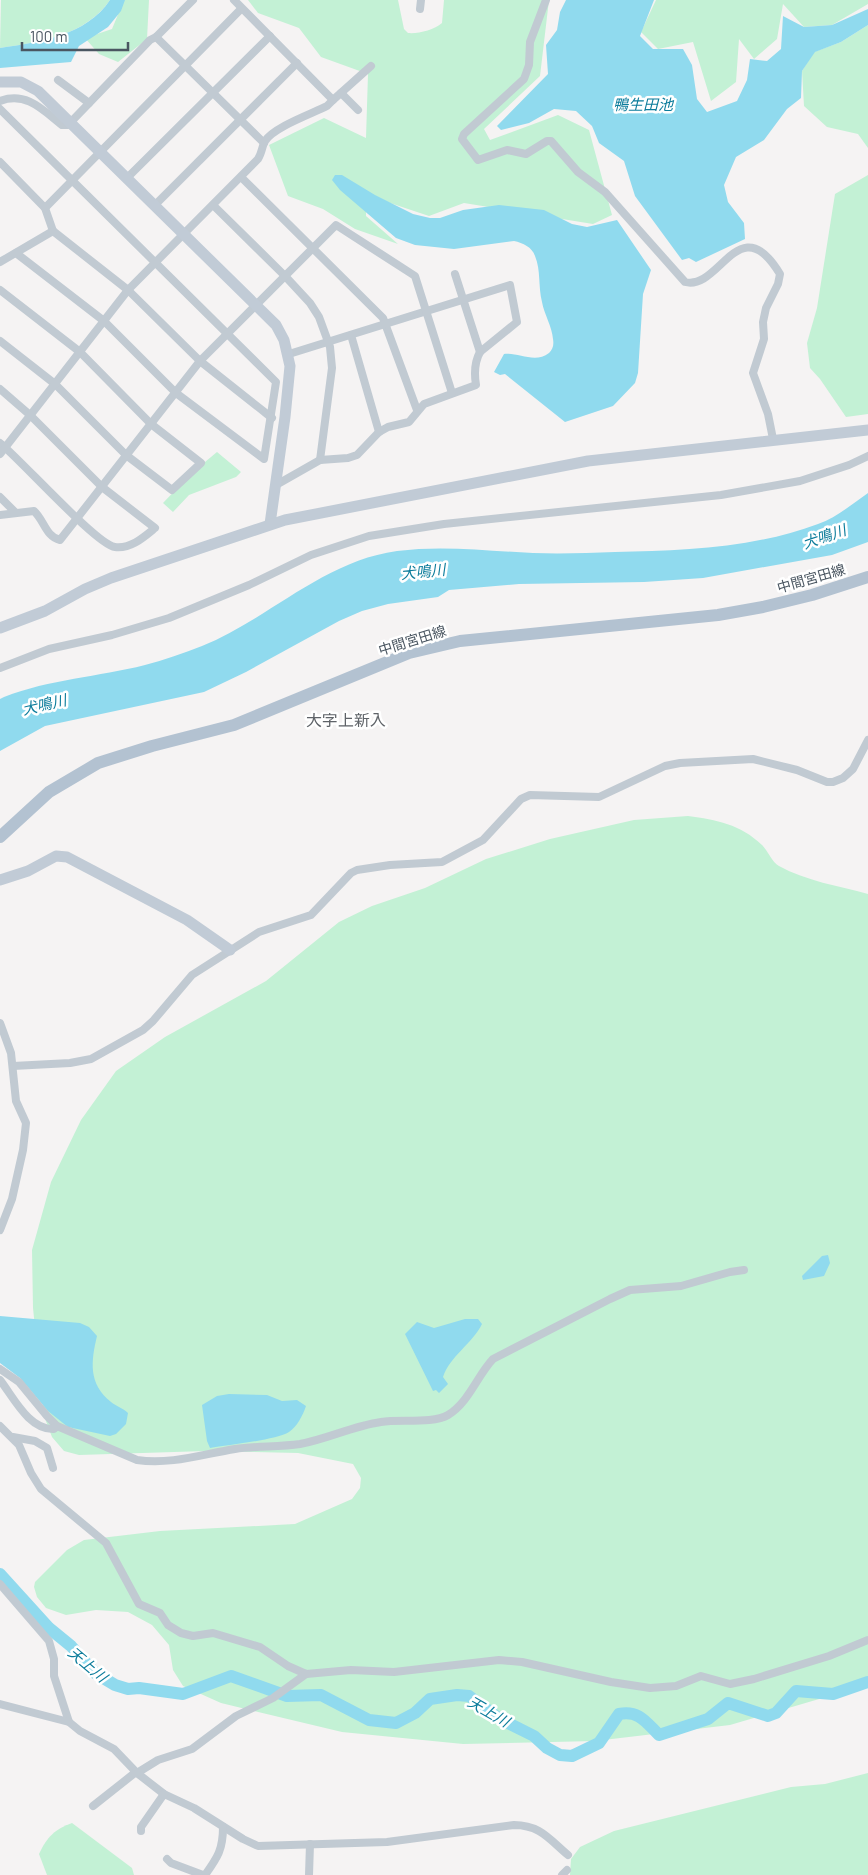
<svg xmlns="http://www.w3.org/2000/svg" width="868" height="1875" font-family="Barlow,'Noto Sans JP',sans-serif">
  <rect width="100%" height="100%" fill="#f5f3f3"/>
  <g fill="#c3f1d5">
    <path d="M1,0H110C85,36 40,42 0,48Z"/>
    <path d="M124,0H149L147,39L118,62L99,54L85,38L112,29Z"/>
    <path d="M248,0H398L404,29L408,33C418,34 434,30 442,23L444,0H549L540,76L484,129L490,140L558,115L589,130L612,215L593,224L464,203L429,216L366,195V216L398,244L355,229L323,209L288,196L269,145L324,118L366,138L368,74L321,57L299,28L258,13Z"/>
    <path d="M656,0H868V4L832,25L804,27L783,4L777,39L754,59L739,39L736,82L711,101L693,42L658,49L641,32Z"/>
    <path d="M868,25V148L858,134L827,127L804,106L802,71L814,52L841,42Z"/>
    <path d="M868,175V414L846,417L820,379L810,368L807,343L817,308L835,194Z"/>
    <path d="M217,452L241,472L236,477L189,495L173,512L163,503L193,472Z"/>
    <path d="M688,816C717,820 740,824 762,845C768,851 772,862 779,866C806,881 839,886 868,894V1687L843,1692L730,1725L595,1741L463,1744L342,1732L221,1703L183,1686L173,1670L169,1645L152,1625L128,1612L96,1610L66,1615L46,1608L37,1597L34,1587L35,1582L67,1550L84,1540L160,1531L295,1524L352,1499L360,1488L361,1478L353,1464L298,1453L206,1451L79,1455L64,1451L52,1437L44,1416L33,1308L32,1250L51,1182L81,1120L116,1071L165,1037L266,981L339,922L372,906L425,888L486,859L550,839L634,820Z"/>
    <path d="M868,1773V1875H570L571,1859L580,1847L614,1831L791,1787L825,1784Z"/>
    <path d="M72,1823L132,1868L134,1875H47L39,1854C47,1837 55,1829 72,1823Z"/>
  </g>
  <g fill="#90daee">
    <path d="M110,0H125L121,11L108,27L79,46L71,62L0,68V48C39,42 86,36 110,0Z"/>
    <path d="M566,0H654L640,36L653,49H683L692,65L697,99L707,112L737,101L747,80L750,59L767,61L781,49L783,16L804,27L832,25L868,9V25L841,42L815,52L802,71L801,98L787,109L764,140L736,157L724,185L728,202L744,223L745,239L696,262L689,258L682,260L635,196L624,161L599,143L592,126L576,111L554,109L529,123L501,130L497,126L548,74L546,45L557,30L560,12Z"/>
    <path d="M335,175H342L375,195L413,214L430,218H440L463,210L499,205L544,210L572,224L587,227L617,220L651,270L643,294L638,373L635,383L613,406L565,422L505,374L500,375L494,372L504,354C518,352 535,364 549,353C553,349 554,345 553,339C552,326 544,314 542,302C538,287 541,270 535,256C532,247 523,243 514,241L454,249L415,245L396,238L340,190L332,180Z"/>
    <path d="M868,493V542L832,555L703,578L644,582L519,584L449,590L438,597L388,604L362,611L339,621L246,672L204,692L45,726L0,751V699L4,697C50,679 98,677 145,665C164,660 184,653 202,646C269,619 323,561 397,551C443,545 487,551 533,553C561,554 588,553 615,552C682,551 754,548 818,524C836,518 852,504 868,493Z"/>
    <path d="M828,1255L830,1263L824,1276L803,1280L802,1276L822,1256Z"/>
    <path d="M0,1316L80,1323L89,1327L97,1336C91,1361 88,1384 111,1402C116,1406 123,1408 128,1413L126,1424L116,1434L110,1436L68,1427L48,1411L20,1378L0,1363Z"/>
    <path d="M465,1319H478L482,1324C472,1344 450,1356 443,1377L448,1384L439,1393L436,1390L433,1391L405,1334L417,1322L434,1328Z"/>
    <path d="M229,1394L267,1395L282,1401L297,1400L306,1406C303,1415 297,1427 289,1432C276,1440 228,1445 210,1448L207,1441L202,1405L217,1396Z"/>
  </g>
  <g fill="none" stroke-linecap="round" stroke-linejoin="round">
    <path stroke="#90daee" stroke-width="12" d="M0,1574L49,1628L71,1646L95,1673L115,1685L128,1689L139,1688L183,1694L231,1676L287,1696L321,1695L369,1720L396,1723L415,1713L430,1699L457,1695L469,1696L500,1719L534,1736L547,1748L560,1755L572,1756L599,1743L619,1714C639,1710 646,1722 659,1735L708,1719L728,1703L768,1716L776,1713L796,1691L833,1694L868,1682"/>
    <g stroke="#c1cad2" stroke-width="8">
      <path d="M546,0L530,42L529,65L524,79L464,134L462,139L478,160L507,150L526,154L547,141H551L578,172L605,192L685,282C720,291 739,206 780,274L778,284L766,308L763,322L764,339L753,373L768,414L773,439"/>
      <path d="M420,9L421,0"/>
      <path d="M156,37L264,143"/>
      <path d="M58,80L89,103"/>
      <path d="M341,93L358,110"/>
      <path d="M333,100L371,66"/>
      <path d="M0,101C26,91 43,110 62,125H68L150,40L156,37L193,0"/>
      <path d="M0,109L276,382L264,459L176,393L104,321L16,253"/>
      <path d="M0,162L45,208L53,231L0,262"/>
      <path d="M241,177L383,318L417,410"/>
      <path d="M127,178L270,36"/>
      <path d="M155,205L297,63"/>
      <path d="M213,205L285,276L310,303L319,317L330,347L332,368L320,460"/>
      <path d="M45,208L241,9"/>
      <path d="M53,231L128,290L200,361L272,418"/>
      <path d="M455,274L480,352"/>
      <path d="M0,290L80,352L151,424L201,463L172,490L126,455L55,384L0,341"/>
      <path d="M351,335L379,432"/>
      <path d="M0,389L30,415L102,487L155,528C144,537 131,549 115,547C97,545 21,460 0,443"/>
      <path d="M0,454L128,290L258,159C262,153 262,146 265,141C274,127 311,114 327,106L333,100L234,0"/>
      <path d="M276,485L320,460L348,458L357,455L379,432L388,427L409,422L424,404L476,385C474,373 474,363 480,352L517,322L510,285L289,354"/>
      <path d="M0,497L15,512"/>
      <path d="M0,515L34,511C44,520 46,537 60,540L200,361L336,225L415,276L452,393"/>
      <path d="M0,668L49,649L112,635L169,618L249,585L311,555L369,536L444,524L721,495L800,481L849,465L868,456"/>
      <path d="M0,1023L11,1053L16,1101L26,1123L23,1150L12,1199L0,1230"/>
      <path d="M13,1066L70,1063L91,1059L143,1030L153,1021L192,975L259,932L311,915L351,873L357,870L390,865L442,862L483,840L521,799L530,795L599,797L665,766L680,763L753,759L797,770L827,782H833L843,778L853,769L868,740"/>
      <path d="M0,1369L19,1382L47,1416L57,1426L137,1460C171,1465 203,1454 235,1449C256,1446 279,1447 300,1444C327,1439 353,1426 381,1422C400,1419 433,1424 448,1415C469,1402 477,1376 493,1359L610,1299L630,1290L681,1286L730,1272L744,1270"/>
      <path d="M0,1380C14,1398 29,1430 54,1429L57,1426"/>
      <path d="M0,1426L19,1445L31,1473L41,1489L106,1543L139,1604L160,1613L168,1625L181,1633L193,1636L213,1633L260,1647L288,1666L306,1674L351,1670L394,1672L499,1660L522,1662L611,1682L650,1688L676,1686L701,1676L730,1684L754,1679L829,1656L868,1640"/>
      <path d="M13,1437L35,1441L47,1448L53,1468"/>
      <path d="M0,1584L49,1641L54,1659V1676L69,1722"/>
      <path d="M0,1704L69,1722L80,1731L114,1749L137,1773L164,1794L194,1808L243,1839L258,1846L387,1842L514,1825C540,1825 549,1839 568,1855"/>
      <path d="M137,1773L158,1760L192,1749L236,1716L273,1698L306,1674"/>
      <path d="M93,1806L136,1772"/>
      <path d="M141,1831V1827L164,1794"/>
      <path d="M167,1859L171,1863L203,1875"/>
      <path d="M205,1875C218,1857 223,1849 223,1827"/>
      <path d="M309,1875L310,1844"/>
      <path d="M562,1875L567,1870"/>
    </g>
    <g stroke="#c1cbd6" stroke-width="11">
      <path d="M0,82H21L38,91L276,325L284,340L290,366L285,417L270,524"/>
      <path d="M0,628L45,611L85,589L111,578L285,520L588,461L868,430"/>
      <path d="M0,880L28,871L56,856L67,857L187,920L230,950"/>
    </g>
    <path stroke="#b3c2d1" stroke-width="12" d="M0,837L49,792L98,763L152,746L234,725L409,653L460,641L718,615L763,607L812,595L868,577"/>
  </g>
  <g text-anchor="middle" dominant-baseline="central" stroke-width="5" stroke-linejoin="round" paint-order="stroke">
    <g font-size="14" fill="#4a5661" stroke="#fff">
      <text transform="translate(811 578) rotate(-16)">中間宮田線</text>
      <text transform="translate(412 640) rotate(-17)">中間宮田線</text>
    </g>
    <g font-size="15" font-style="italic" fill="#0c7c9b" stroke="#fff">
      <text x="643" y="104">鴨生田池</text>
      <text transform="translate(824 536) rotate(-19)">犬鳴川</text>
      <text transform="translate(423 571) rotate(-6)">犬鳴川</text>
      <text transform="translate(44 704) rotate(-13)">犬鳴川</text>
      <text transform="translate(88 1664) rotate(40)">天上川</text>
      <text transform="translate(489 1711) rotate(30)">天上川</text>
    </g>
    <g font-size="16" fill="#5f6368" stroke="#fff">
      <text x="346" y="719">大字上新入</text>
    </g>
  </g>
  <path d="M22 42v8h106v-8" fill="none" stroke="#4a5661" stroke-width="2.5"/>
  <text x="30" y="42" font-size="15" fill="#4a5661" stroke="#ffffff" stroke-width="4" paint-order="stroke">100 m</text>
</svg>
